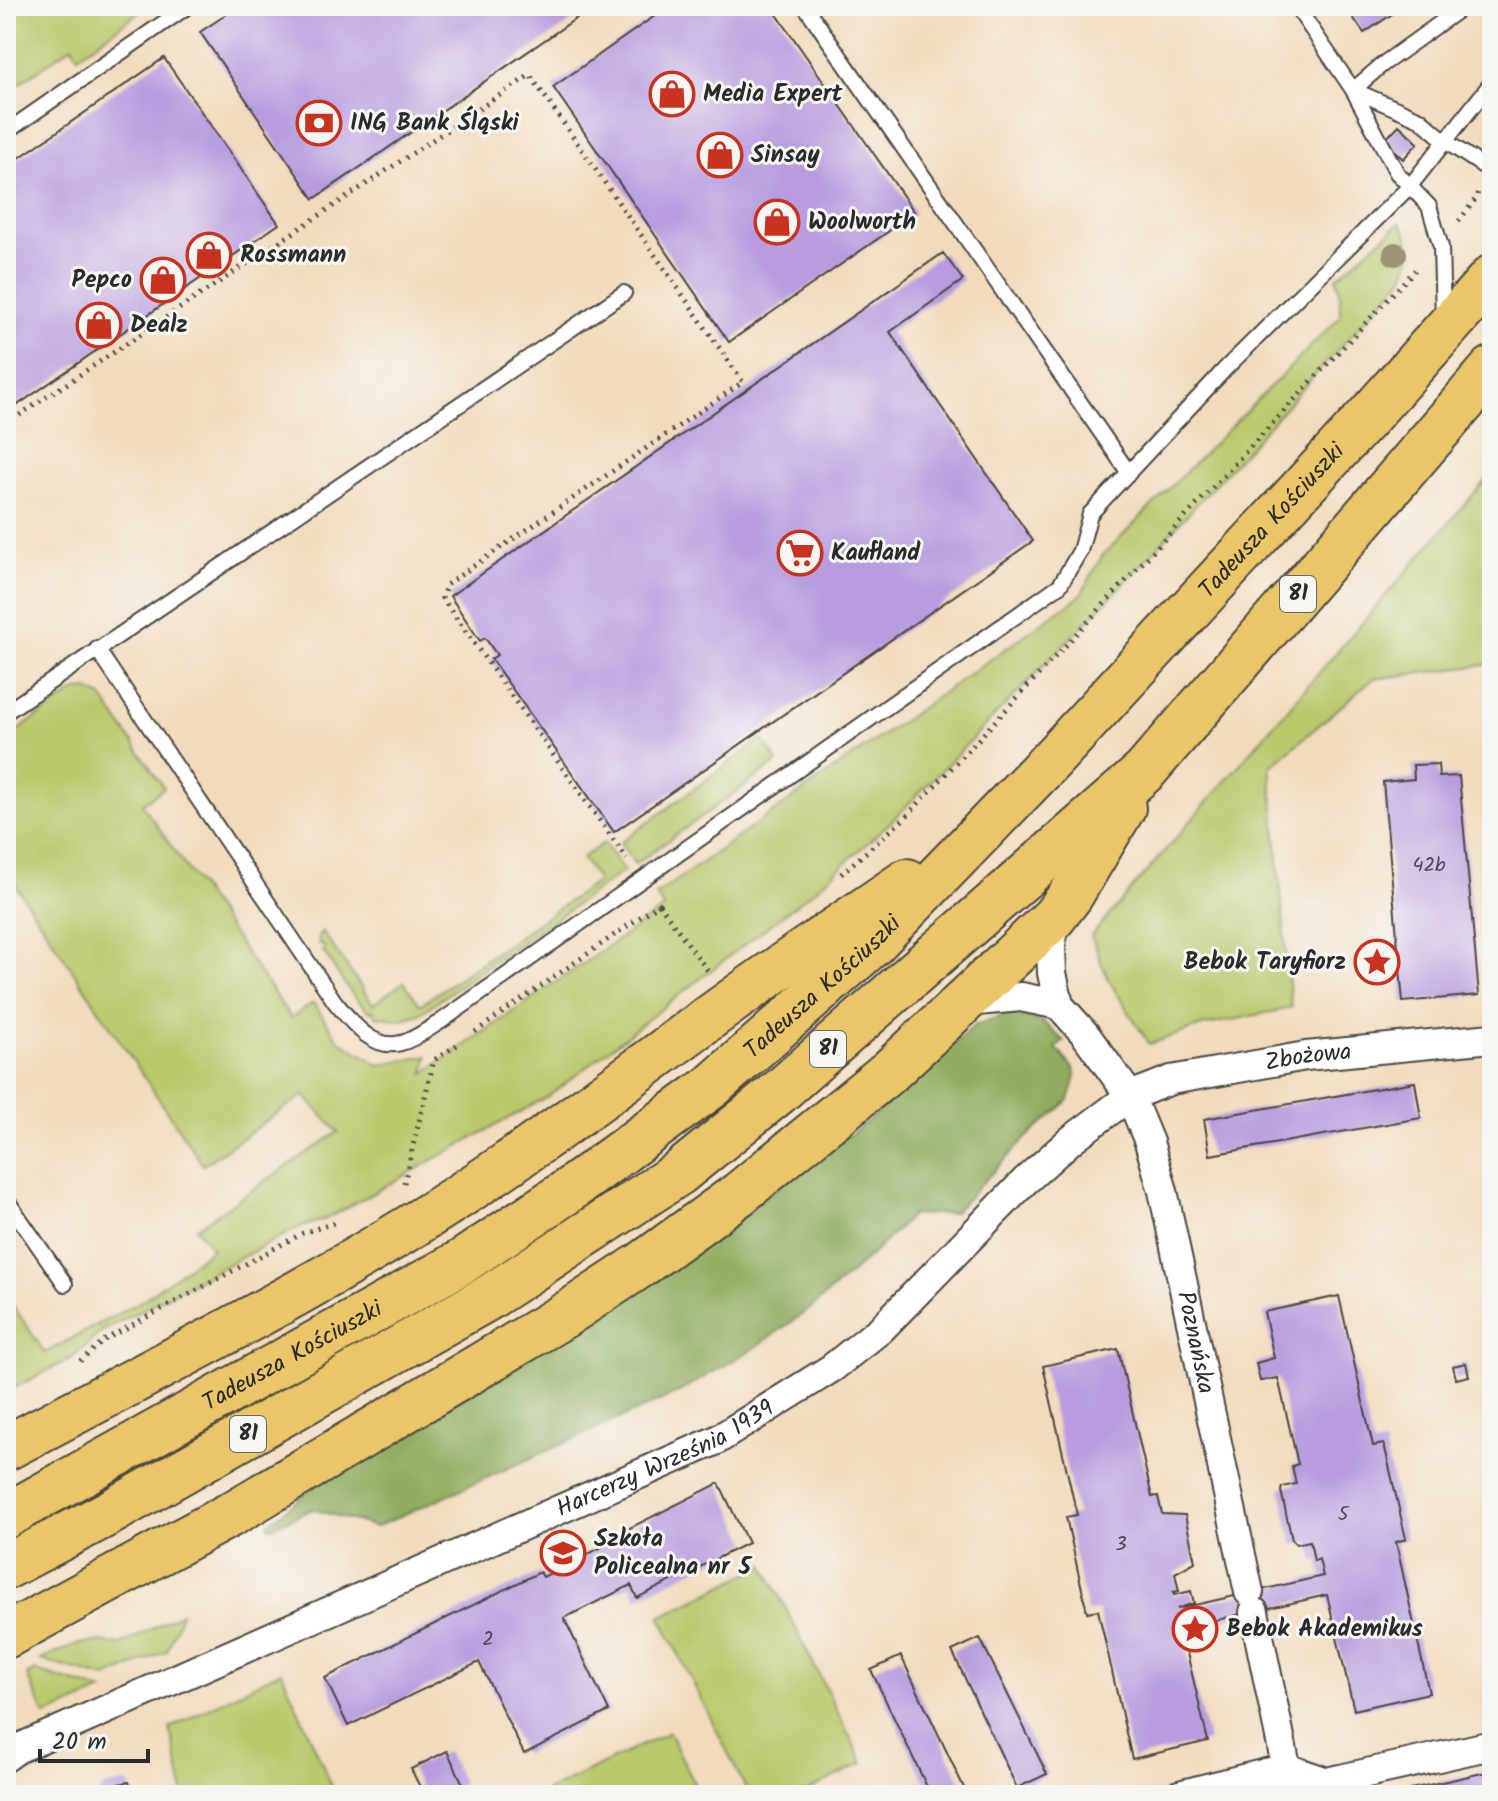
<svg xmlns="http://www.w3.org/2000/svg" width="1498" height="1801" font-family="Kalam,sans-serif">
  <rect width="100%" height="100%" fill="#f6f6f2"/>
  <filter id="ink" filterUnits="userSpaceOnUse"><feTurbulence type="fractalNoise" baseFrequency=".0125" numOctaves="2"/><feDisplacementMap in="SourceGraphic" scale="16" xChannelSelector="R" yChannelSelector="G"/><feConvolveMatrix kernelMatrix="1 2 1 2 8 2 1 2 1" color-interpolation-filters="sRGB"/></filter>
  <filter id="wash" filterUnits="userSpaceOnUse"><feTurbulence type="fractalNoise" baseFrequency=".006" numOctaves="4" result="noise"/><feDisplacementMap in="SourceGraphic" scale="32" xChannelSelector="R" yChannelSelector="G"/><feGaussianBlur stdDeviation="1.8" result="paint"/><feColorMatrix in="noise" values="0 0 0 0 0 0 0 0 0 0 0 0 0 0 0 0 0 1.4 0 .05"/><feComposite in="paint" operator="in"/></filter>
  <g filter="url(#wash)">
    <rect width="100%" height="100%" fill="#f2dbbd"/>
    <g fill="#b8c96c" stroke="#727a4c" stroke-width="2">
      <path d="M19,6H148L78,56L72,46L6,93V15Z"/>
      <path d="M1400,223C1414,243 1413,261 1401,281L1128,579L895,818L816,889L549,1096L326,1219L298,1228L156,1302L101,1332L74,1357L6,1392V1295L45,1353L140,1302L212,1249L196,1228L338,1132L304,1095L203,1165L6,871V738L76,691L88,690L102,697L164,788L142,804L291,1018L313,1003L339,1040L379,1065L428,1056L424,1073L664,908L656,895L1080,596L1102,556L1340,317V291L1336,278Z"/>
      <path d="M1492,473V664L1373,679L1270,767L1291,1008L1202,1026L1149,1044L1108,979L1091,936Z"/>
      <path d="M762,739L778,762L635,864L620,843Z"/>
      <path d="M604,843L624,871L419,1014L400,1020L376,1016L373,1010L370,1012C350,996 337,972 323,951L325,948L322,945H319L318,936L322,931L373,1004L404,982L420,1005L598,881L582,858Z"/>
      <path d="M764,1565L863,1763L799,1795H749L660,1617Z"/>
      <path d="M181,1613L167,1651L106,1678L40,1660L77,1644L99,1642L121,1645Z"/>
      <path d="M36,1671L103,1691L45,1716L27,1675Z"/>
      <path d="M281,1671L336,1795H184L170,1728Z"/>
      <path d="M669,1732L700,1795H544L543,1793Z"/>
    </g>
    <path fill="#92ad60" stroke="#5e6c46" stroke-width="2" d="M1011,1013L1043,1022L1064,1041L1056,1048L1073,1068L1076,1077L1069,1100L1024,1140L953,1213L912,1215L868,1258L811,1308L753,1349L677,1393L376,1527L312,1509L270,1528L268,1524L316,1485L652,1281L868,1121L975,1025Z"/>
    <g id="blocks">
      <g fill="#b89cdf">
        <path d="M239,6H594L314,199L200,32Z"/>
        <path d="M669,6H771L915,213L729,342L553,87Z"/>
        <path d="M1345,6H1404L1364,33Z"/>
        <path d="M164,58L279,224L6,413V167Z"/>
        <path d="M1399,125L1418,143L1403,159L1384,141Z"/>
        <path d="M943,253L963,280L890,332L1033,541L614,832L491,659L497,655L485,638L480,641L450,596Z"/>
        <path d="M1438,764L1439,777L1459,776L1479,995L1403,1002L1383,782L1414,779L1413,765Z"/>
        <path d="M1415,1082L1421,1118L1210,1155L1204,1119Z"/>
        <path d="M1339,1296L1373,1446L1384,1444L1406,1539L1396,1542L1429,1693L1354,1710L1327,1595L1181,1628L1208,1741L1132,1759L1098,1610L1087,1612L1066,1517L1077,1515L1043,1366L1118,1349L1152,1497L1158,1496L1162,1514L1185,1515L1195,1562L1175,1573L1179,1591L1173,1592L1174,1595L1191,1591L1194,1603L1177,1609L1323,1576L1319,1559L1314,1561L1310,1541L1296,1544L1292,1540L1281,1491L1282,1487L1296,1484L1292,1466L1298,1464L1278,1378L1260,1381L1256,1363L1274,1358L1264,1312Z"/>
        <path d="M1466,1363L1469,1376L1456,1379L1453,1366Z"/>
        <path d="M719,1483L748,1543L637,1598L631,1585L564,1618L609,1711L524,1754L479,1662L348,1726L325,1678L540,1572L543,1577L610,1543L608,1539Z"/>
        <path d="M980,1638L1047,1774L1017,1788L952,1651Z"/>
        <path d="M901,1656L966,1792L960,1795H931L871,1670Z"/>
        <path d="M447,1751L463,1784L442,1795H424L411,1769Z"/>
        <path d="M1491,1771L1492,1795H1413L1411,1789Z"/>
        <path d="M129,1782L132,1795H98L103,1787Z"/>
      </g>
    </g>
  </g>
  <g filter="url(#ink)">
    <use href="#blocks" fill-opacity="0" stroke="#494541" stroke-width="2"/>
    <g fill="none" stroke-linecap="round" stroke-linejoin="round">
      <g stroke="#494541" stroke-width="18">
        <g id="service">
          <path d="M805,6L1129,473"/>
          <path d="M1296,6L1353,90L1383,64L1464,6"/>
          <path d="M6,132L188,6"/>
          <path d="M1443,319L1441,247L1429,206L1397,173L1353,90L1420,119L1445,141L1483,166L1492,169"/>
          <path d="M97,649L335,1002C351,1021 372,1051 401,1043C414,1040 428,1029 440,1022L1060,585L1080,551L1090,514L1226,368L1410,186L1492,82"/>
          <path d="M6,712L624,293"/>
          <path d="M6,1199L65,1284"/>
        </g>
      </g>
      <g stroke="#494541" stroke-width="32">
        <g id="minor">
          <path id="s1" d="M1054,917L1051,946L1052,973L1059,1005L1085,1034L1130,1096L1149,1142L1163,1191L1249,1592"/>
          <path d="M966,1002L1021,997L1059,1005"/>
          <path d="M1254,1612L1292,1795"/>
          <path id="s2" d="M6,1757L17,1749L717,1440L832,1368L881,1329L1025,1181L1072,1139L1130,1096L1171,1080L1306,1056L1492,1038"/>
          <path d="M1179,1795L1286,1768L1327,1782L1492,1745"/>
        </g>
      </g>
      <g stroke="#494541" stroke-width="48">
        <g id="primary">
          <path d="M6,1448C175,1359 348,1273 506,1165C581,1114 653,1058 727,1005C786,962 847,922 907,881"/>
          <path id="s3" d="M6,1516L463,1261L565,1193L711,1087L874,943L1052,759L1365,420L1492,277"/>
          <path d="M6,1567L109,1513L488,1298L679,1173L779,1092L1145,771L1492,369"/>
          <path d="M6,1636L235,1512L565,1315L641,1265L739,1194L891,1070L1054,917L1071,895L1123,808"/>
        </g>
      </g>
      <g stroke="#494541" stroke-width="5" stroke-dasharray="2 6" stroke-linecap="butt">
        <path d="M1459,221L1477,197L1478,190"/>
        <path d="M6,424L530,75L743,382L446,585L442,598L627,859"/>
        <path d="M841,874L906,817L1415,270"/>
        <path d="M659,904L708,971"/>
        <path d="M475,1032L659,904L656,900"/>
        <path d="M404,1183L434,1060L457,1045"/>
        <path d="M80,1361L106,1339L303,1233L337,1222"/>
      </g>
      <use href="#service" stroke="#fff" stroke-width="14"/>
      <use href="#minor" stroke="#fff" stroke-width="28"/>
      <use href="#primary" stroke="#eac669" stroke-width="44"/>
    </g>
    <circle fill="#9c9477" cx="1395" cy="254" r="12"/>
  </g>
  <defs>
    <g id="shop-ring" transform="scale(2.3)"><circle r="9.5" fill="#f6f6f2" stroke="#c8321e" stroke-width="1.5"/><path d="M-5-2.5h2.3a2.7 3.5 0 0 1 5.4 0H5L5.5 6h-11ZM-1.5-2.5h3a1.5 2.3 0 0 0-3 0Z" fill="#c8321e"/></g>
    <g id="bank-ring" transform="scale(2.3)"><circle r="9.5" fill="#f6f6f2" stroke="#c8321e" stroke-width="1.5"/><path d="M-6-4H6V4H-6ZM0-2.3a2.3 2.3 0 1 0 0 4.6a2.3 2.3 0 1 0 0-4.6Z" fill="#c8321e"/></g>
    <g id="supermarket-ring" transform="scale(2.3)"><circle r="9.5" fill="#f6f6f2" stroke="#c8321e" stroke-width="1.5"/><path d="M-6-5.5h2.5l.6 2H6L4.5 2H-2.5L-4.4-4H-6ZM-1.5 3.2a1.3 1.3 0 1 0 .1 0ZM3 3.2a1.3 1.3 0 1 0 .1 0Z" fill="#c8321e"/></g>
    <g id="sight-ring" transform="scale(2.3)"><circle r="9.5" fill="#f6f6f2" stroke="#c8321e" stroke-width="1.5"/><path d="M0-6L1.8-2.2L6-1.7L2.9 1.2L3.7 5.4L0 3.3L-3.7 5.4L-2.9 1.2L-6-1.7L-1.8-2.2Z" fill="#c8321e"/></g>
    <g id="school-ring" transform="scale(2.3)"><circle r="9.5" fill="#f6f6f2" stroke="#c8321e" stroke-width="1.5"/><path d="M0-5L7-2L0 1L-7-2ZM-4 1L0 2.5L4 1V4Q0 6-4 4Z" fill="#c8321e"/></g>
  </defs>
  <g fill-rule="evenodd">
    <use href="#shop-ring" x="672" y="94"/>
    <use href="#bank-ring" x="319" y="123"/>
    <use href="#shop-ring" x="720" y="155"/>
    <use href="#shop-ring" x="777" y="222"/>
    <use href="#shop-ring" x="209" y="255"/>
    <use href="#shop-ring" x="163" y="280"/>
    <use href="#shop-ring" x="99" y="325"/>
    <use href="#supermarket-ring" x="800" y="553"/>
    <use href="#sight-ring" x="1377" y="962"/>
    <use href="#school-ring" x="563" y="1553"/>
    <use href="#sight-ring" x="1195" y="1629"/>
  </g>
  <g text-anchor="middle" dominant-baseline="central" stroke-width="6" stroke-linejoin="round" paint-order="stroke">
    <g font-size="20" fill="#4e4758">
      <text x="1429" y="866">42b</text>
      <text x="1343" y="1515">5</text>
      <text x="1121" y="1545">3</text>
      <text x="488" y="1640">2</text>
    </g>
    <g fill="#f6f6f2" stroke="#686867" stroke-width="2">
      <rect x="1280" y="576" width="36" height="36" rx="6"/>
      <rect x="810" y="1031" width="36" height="36" rx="6"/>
      <rect x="230" y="1416" width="36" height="36" rx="6"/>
    </g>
    <g font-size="22" font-weight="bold" fill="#2b2b2b">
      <text x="1298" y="594">81</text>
      <text x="828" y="1049">81</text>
      <text x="248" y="1434">81</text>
    </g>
    <g font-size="24" font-weight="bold" fill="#2b2b2b" stroke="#f6f6f2" text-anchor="start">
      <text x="703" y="94">Media Expert</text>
      <text x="350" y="123">ING Bank Śląski</text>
      <text x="751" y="155">Sinsay</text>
      <text x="808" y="222">Woolworth</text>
      <text x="240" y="255">Rossmann</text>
      <text x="132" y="280" text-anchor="end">Pepco</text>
      <text x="130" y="325">Dealz</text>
      <text x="831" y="553">Kaufland</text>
      <text x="1346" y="962" text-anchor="end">Bebok Taryfiorz</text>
      <text x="594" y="1539">Szkoła<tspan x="594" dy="28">Policealna nr 5</tspan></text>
      <text x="1226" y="1629">Bebok Akademikus</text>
    </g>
    <g font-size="24" fill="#2b2b2b" stroke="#f6f6f2">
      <text stroke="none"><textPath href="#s3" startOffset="1624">Tadeusza Kościuszki</textPath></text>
      <text stroke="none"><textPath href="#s3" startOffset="976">Tadeusza Kościuszki</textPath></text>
      <text stroke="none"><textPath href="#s2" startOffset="1502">Zbożowa</textPath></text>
      <text stroke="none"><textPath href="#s1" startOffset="460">Poznańska</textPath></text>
      <text stroke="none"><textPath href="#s3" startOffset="328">Tadeusza Kościuszki</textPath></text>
      <text stroke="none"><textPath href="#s2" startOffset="724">Harcerzy Września 1939</textPath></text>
    </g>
  </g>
  <rect width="1498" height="1801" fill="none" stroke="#f6f6f2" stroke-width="32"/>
  <path d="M40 1749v12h108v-12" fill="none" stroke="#2b2b2b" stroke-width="4"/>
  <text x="52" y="1749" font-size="24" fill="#2b2b2b" stroke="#f6f6f2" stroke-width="6" paint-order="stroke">20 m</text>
</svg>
